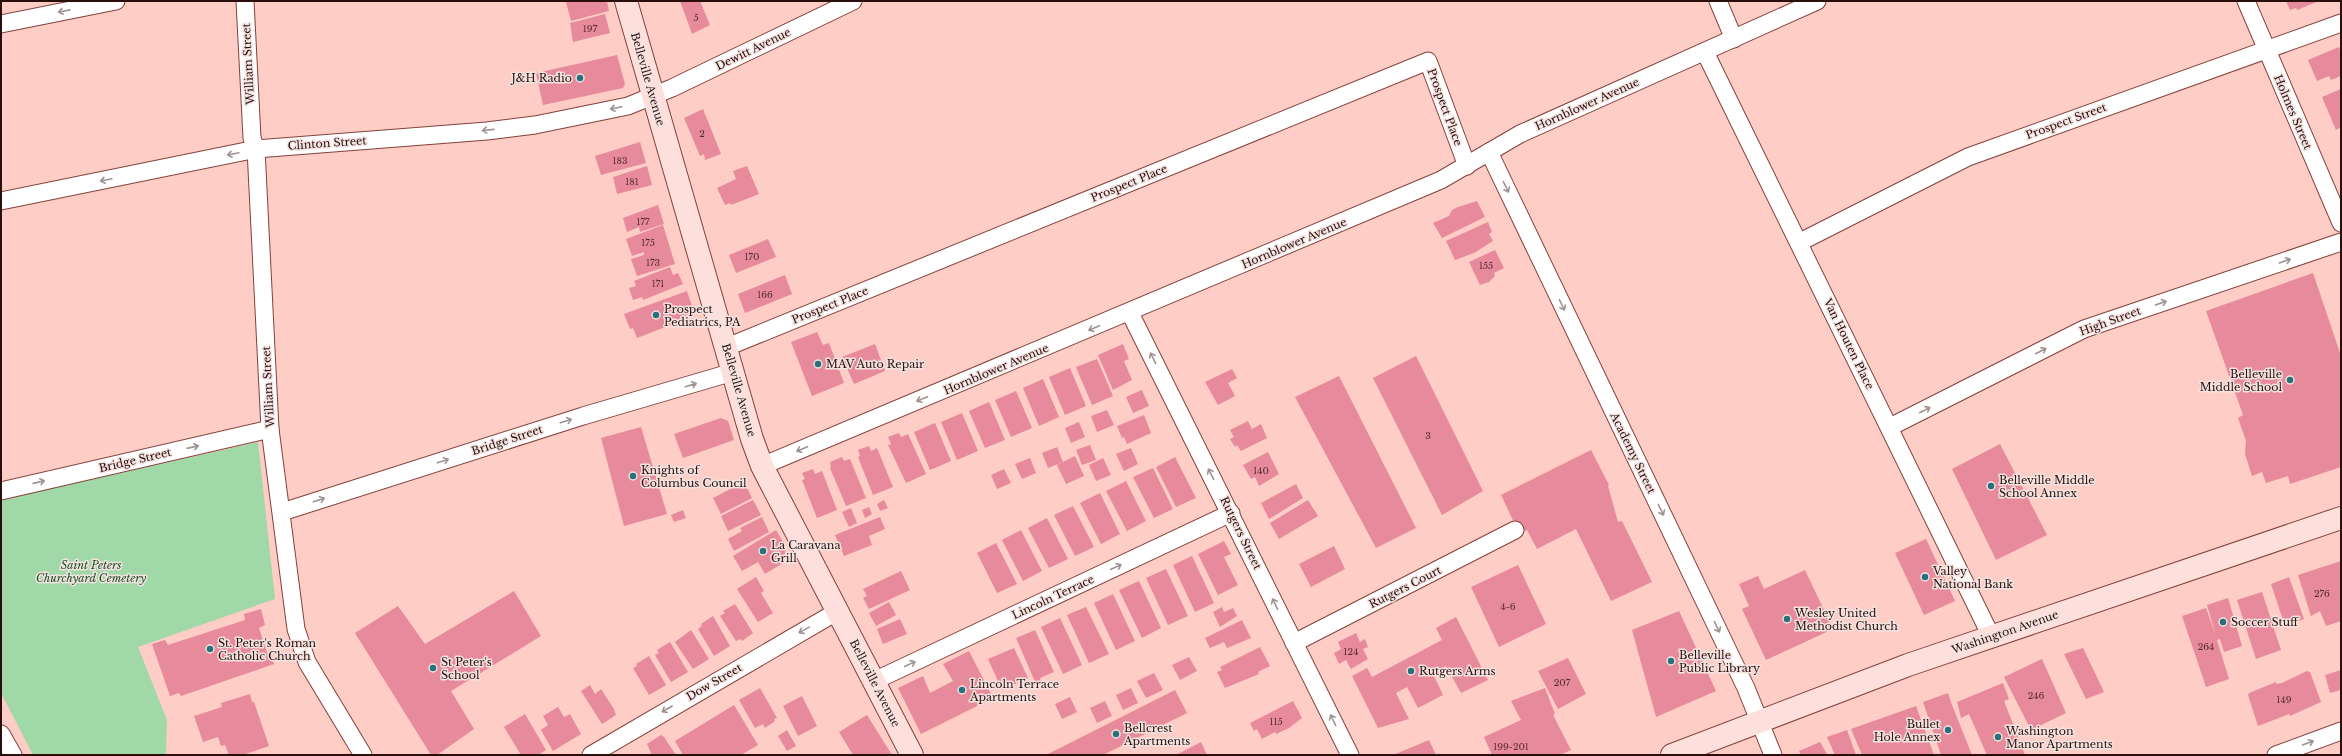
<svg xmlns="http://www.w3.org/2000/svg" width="2342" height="756" font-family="'Libre Baskerville',serif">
  <rect width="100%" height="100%" fill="#fdcdc6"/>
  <path fill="#a1d8a8" d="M258,442L275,599L138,647L167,720L166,755H33L1,693V500Z"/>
  <g fill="#e78a9c">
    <path d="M569,1H607L609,11L571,21L566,2Z"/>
    <path d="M680,1H700L710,25L692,34Z"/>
    <path d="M2286,1H2319L2297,10L2296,8L2290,10Z"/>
    <path d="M605,14L610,33L573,42L570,23Z"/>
    <path d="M2339,47L2341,53V76L2331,80L2329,76L2317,81L2308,60Z"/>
    <path d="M617,55L625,84L623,88L543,105L536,73Z"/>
    <path d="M2341,89V127L2336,130L2322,97Z"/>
    <path d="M703,109L721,154L705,160L704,154L700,156L684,118Z"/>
    <path d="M640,142L646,163L601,175L595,156Z"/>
    <path d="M647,166L652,185L617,194L613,177Z"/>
    <path d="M747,166L759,194L731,205L730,203L725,205L717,188L736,179L733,171Z"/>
    <path d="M1477,201L1485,217L1442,238L1433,223L1449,216L1452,210L1458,207Z"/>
    <path d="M658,205L664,224L640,232L639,227L627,232L623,218Z"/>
    <path d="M1488,222L1492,232L1489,234L1493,241L1474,253L1455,260L1446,241Z"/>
    <path d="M663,225L675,264L637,276L631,259L644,255V252L632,256L626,239Z"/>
    <path d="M768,239L776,257L736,273L729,255Z"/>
    <path d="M1495,250L1504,268L1494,273L1495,276L1489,282L1480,285L1469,262Z"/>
    <path d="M670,267L673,275L678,273L683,284L643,300L642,297L633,300L629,288L636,286L634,281Z"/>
    <path d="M2313,273L2341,356V467L2290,484L2288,476L2266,483L2262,472L2252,476L2245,454L2246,441L2238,418L2243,415L2206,311Z"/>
    <path d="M785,275L792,294L745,313L738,294Z"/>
    <path d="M687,291L694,312L685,316L686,319L637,338L633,328L630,329L624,314Z"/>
    <path d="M817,332L823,345L829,343L844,383L812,396L791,342Z"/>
    <path d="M875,344L885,371L854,384L842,357Z"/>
    <path d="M1123,344L1129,359L1124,361L1132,380L1113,390L1098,355Z"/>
    <path d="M1416,356L1483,491L1442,515L1373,378Z"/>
    <path d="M1097,359L1113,396L1092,405L1076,367Z"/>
    <path d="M1070,368L1086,406L1065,415L1049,377Z"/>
    <path d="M1232,369L1237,378L1228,383L1235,396L1218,405L1205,382Z"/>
    <path d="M1339,376L1416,528L1376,548L1295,397Z"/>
    <path d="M1043,379L1059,417L1039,426L1023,388Z"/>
    <path d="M1142,390L1149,406L1133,413L1126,397Z"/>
    <path d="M1016,391L1032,428L1011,437L995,400Z"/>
    <path d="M989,402L1005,440L985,448L969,411Z"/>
    <path d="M1107,410L1114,425L1097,432L1091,416Z"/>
    <path d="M962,413L978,451L957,460L941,422Z"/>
    <path d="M1144,415L1151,433L1127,444L1124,437L1122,438L1117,426Z"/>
    <path d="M721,418L728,421L734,440L683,458L674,434Z"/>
    <path d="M1248,421L1252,429L1261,424L1267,438L1241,451L1237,445L1235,447L1230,439L1234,437L1230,430Z"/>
    <path d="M1079,422L1085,437L1071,443L1065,428Z"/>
    <path d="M935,423L951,461L930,470L914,432Z"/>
    <path d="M641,427L667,514L624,526L601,438Z"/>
    <path d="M899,433L901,437L908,434L926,474L906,483L888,445L891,444L888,437Z"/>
    <path d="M2000,444L2047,535L1996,560L1952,469Z"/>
    <path d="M1090,445L1096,460L1082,465L1076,450Z"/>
    <path d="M869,446L871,451L877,448L893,487L873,495L858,457L860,456L858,450Z"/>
    <path d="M1057,447L1063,462L1048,468L1042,453Z"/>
    <path d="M1131,448L1138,464L1124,471L1116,454Z"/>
    <path d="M1591,450L1609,485L1608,486L1618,522L1622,521L1652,582L1611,601L1576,529L1537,549L1527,530L1519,533L1501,495Z"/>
    <path d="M1268,452L1279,474L1259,486L1255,477L1251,479L1243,465Z"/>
    <path d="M1075,456L1084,476L1066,484L1057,465Z"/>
    <path d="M842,457L844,461L850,459L866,498L846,506L830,468L831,467L830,462Z"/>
    <path d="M1175,457L1196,498L1176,507L1156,467Z"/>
    <path d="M1030,458L1036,473L1022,479L1015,464Z"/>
    <path d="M1103,458L1111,475L1096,481L1089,465Z"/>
    <path d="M1153,468L1173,509L1154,518L1133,477Z"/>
    <path d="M813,469L815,474L822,471L837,510L817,518L802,480L805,479L802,473Z"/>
    <path d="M1004,469L1011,483L997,489L991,475Z"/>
    <path d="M1126,481L1146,521L1127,531L1106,491Z"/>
    <path d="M744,482L752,498L721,514L713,498Z"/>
    <path d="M1296,484L1303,498L1269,519L1261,503Z"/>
    <path d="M1100,493L1120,534L1101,544L1080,503Z"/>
    <path d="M753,500L761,515L728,531L721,516Z"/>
    <path d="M884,500L888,508L880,511L877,504Z"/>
    <path d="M1308,500L1318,516L1279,539L1270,523Z"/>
    <path d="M1073,506L1094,547L1075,556L1054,515Z"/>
    <path d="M869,507L872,514L865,518L862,510Z"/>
    <path d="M851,508L857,523L849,527L842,512Z"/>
    <path d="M683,510L686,518L674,522L671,515Z"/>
    <path d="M762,517L769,532L734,551L728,539L742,531L740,528Z"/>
    <path d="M880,517L885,529L869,536L872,545L844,556L835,535Z"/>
    <path d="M1047,518L1068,559L1049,568L1028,528Z"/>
    <path d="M776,530L786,547L783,563L765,574L758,562L742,571L733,556Z"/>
    <path d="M1021,530L1042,571L1023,581L1002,540Z"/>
    <path d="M1926,539L1955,601L1924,615L1895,553Z"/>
    <path d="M1224,541L1231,554L1224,557L1238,585L1218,595L1198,554Z"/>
    <path d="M996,543L1017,584L997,593L977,553Z"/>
    <path d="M1334,546L1345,569L1311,587L1299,564Z"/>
    <path d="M1192,556L1214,603L1195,612L1173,565Z"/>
    <path d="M2341,561V621L2326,626L2320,611L2311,616L2298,575Z"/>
    <path d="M1518,565L1546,624L1499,647L1471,587Z"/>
    <path d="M1166,569L1188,616L1168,625L1146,578Z"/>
    <path d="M1805,570L1833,629L1766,660L1742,609L1749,606L1739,584L1758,576L1764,589Z"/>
    <path d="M901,571L910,590L869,609L863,598L867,596L863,589Z"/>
    <path d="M756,577L764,591L761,593L773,613L758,622L737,589Z"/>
    <path d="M2289,577L2304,619L2285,626L2271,584Z"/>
    <path d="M1139,581L1161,628L1142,638L1119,590Z"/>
    <path d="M514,591L541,636L451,691L474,729L437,755H431L355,633L398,606L425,644Z"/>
    <path d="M2262,592L2281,650L2256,659L2237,600Z"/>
    <path d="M1113,594L1135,641L1116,650L1094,603Z"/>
    <path d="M2228,598L2242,646L2224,652L2220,639L2217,640L2229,679L2206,687L2182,616L2206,608L2216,636L2207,605Z"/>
    <path d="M889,602L896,615L876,626L869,613Z"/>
    <path d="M735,604L753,633L742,641L741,639L736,641L720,616L725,613L723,611Z"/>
    <path d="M1086,607L1109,654L1089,663L1067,615Z"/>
    <path d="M1222,607L1224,612L1233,608L1237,616L1220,627L1213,612Z"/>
    <path d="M261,609L265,625L259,628L267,653H270L274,664L181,696L179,693L170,696L152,644L165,640L168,645L245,620L244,614Z"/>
    <path d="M1679,611L1716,691L1656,717L1632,630Z"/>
    <path d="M713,616L730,646L714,656L698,629L702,626L701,624Z"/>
    <path d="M1456,617L1488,680L1461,693L1446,666L1433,674L1443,695L1418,708L1407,687L1396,693L1409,719L1378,728L1352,676L1367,668L1372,677L1442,640L1436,628Z"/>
    <path d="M1060,618L1082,665L1063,674L1041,627Z"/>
    <path d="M900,619L907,634L883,644L877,629Z"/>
    <path d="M1242,620L1251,638L1227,648L1224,642L1210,648L1205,638Z"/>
    <path d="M691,630L709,659L693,669L675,642Z"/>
    <path d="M1035,630L1054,672L1040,678L1041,682L1036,684L1016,638Z"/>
    <path d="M1356,633L1360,642L1365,639L1368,647L1363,649L1368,659L1351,669L1346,660L1339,664L1334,653L1341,649L1338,642Z"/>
    <path d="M670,642L688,672L671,682L655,655L659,653L657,650Z"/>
    <path d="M1260,647L1270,666L1258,672L1259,674L1225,688L1217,672L1222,670L1220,667Z"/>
    <path d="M1014,648L1028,678L1002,690L988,659Z"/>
    <path d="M2083,648L2104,692L2086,699L2064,654Z"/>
    <path d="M969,651L993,698L921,734L898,688L923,676L930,693L953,681L943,664Z"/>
    <path d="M649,656L666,685L649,695L633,668L637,666L636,664Z"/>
    <path d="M1189,657L1197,671L1180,680L1172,665Z"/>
    <path d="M1568,658L1586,694L1558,709L1538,671Z"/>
    <path d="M2042,659L2066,713L2031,730L2004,677Z"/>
    <path d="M2341,670V690L2330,693L2325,675Z"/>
    <path d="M2307,671L2310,672L2321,702L2290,716L2289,714L2258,726L2248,695L2249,693L2276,682V684L2282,683Z"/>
    <path d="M1154,673L1163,690L1146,698L1137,681Z"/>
    <path d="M2003,683L2009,699L2004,701L2025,755H1987L1969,714L1961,718L1957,702Z"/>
    <path d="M590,685L595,694L601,689L614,709L616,715L602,724L581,691Z"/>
    <path d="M760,688L777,718L774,719L775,721L765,728L763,724L755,728L739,700Z"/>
    <path d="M1131,688L1138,703L1123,710L1116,695Z"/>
    <path d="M1545,688L1555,714L1553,715L1571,750L1560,755H1492L1484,737L1521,720L1511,701Z"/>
    <path d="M1175,690L1187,713L1103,755H1046Z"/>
    <path d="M1948,693L1952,705L1972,755H1941L1923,702Z"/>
    <path d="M250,694L252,702H254L269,746L243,755H229L225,745L221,746L218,737L203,742L194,716L222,707L221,703Z"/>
    <path d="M802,696L817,726L798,736L783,706Z"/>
    <path d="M1070,697L1077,712L1062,719L1055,704Z"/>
    <path d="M1105,701L1112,716L1097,723L1090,708Z"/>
    <path d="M1293,701L1302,718L1289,728L1276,734L1275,732L1262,739L1257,729L1254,731L1250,723Z"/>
    <path d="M734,705L758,745L741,755H683L675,741Z"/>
    <path d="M1916,706L1934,755H1862L1851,729Z"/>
    <path d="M558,707L564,717L570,714L581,734L553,751L541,730L548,725L543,716Z"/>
    <path d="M525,714L546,750L538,755H521L504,727Z"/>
    <path d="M867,715L892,755H853L839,732Z"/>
    <path d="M787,730L796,746L787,751L778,736Z"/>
    <path d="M1847,730L1856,755H1835L1827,737Z"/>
    <path d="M661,735L664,737L676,755H652L647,744Z"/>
    <path d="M1429,740L1436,755H1393Z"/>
    <path d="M1201,742L1207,755H1176Z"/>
    <path d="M1820,742L1827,754L1801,755L1799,751Z"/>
  </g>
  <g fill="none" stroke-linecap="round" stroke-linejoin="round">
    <g stroke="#84413a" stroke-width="19">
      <g id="minor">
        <path d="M245,1L252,138L256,149L270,429L296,629L307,662L363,755"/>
        <path d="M1718,1L1734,39"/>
        <path d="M2246,1L2341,223"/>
        <path d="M1,24L116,1"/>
        <path d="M1705,52L1991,636"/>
        <path d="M1489,152L1746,688L1773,755"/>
        <path d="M1,201L256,149L487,131L535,125L628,106L672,88L853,1"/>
        <path d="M1800,242L1968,157L2341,23"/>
        <path d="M1130,313L1350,755"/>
        <path d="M727,347L1428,61L1467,166"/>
        <path d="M1890,427L2084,329L2341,242"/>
        <path d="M762,466L1441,180L1520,134L1817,1"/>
        <path d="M1,491L270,429"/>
        <path d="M282,512L583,416L733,372"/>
        <path d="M1294,643L1515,530"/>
        <path d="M874,681L1231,513"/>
        <path d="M1,734L13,755"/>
        <path d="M591,755L838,611"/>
        <path d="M2276,755L2341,731"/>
      </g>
    </g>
    <g stroke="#84413a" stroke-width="24">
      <g id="secondary">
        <path d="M626,1L752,439L762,466L912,755"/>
        <path d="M1672,755L1908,665L2341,518"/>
      </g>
    </g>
    <use href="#minor" stroke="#fff" stroke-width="17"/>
    <use href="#secondary" stroke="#fddfdb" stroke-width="22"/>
  </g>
  <defs><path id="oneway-shaft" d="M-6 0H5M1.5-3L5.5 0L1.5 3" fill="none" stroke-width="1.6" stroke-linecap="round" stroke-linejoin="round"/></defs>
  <g stroke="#9f9391">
    <use href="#oneway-shaft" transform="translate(64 11) rotate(169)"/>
    <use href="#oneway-shaft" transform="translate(616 108) rotate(168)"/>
    <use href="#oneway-shaft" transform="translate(488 130) rotate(174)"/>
    <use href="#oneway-shaft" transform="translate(233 154) rotate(168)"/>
    <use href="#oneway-shaft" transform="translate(106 180) rotate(168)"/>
    <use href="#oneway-shaft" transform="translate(1506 187) rotate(64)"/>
    <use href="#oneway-shaft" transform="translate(2285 261) rotate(-19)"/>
    <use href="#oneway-shaft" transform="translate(2161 303) rotate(-19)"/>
    <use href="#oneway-shaft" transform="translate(1562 305) rotate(64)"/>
    <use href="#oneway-shaft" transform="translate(1094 328) rotate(157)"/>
    <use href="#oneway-shaft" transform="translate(2041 351) rotate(-27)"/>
    <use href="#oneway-shaft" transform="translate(1153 358) rotate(-117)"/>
    <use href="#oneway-shaft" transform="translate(691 385) rotate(-16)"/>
    <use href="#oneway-shaft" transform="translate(922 399) rotate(157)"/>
    <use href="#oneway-shaft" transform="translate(1925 410) rotate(-27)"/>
    <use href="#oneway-shaft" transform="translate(566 421) rotate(-18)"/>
    <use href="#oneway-shaft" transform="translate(193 447) rotate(-13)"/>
    <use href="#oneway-shaft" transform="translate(802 449) rotate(157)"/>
    <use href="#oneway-shaft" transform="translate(443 461) rotate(-18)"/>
    <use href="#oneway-shaft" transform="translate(1211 474) rotate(-117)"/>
    <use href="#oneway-shaft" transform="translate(39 482) rotate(-13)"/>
    <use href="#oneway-shaft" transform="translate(319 500) rotate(-18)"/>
    <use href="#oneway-shaft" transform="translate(1661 510) rotate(64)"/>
    <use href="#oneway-shaft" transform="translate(1116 567) rotate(-25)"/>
    <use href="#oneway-shaft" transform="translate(1275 604) rotate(-116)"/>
    <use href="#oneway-shaft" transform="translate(1717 627) rotate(64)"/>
    <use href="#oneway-shaft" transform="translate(804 630) rotate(151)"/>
    <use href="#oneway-shaft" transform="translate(910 664) rotate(-25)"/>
    <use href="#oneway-shaft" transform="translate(667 709) rotate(150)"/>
    <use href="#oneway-shaft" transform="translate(1333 720) rotate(-116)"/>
    <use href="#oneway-shaft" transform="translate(2308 743) rotate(-20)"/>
  </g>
  <g fill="#28717b" stroke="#f3e3e0" stroke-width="1.5">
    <circle cx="580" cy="78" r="4"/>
    <circle cx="656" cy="315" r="4"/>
    <circle cx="818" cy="364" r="4"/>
    <circle cx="2290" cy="380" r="4"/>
    <circle cx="633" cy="476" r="4"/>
    <circle cx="1991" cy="486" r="4"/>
    <circle cx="763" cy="551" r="4"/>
    <circle cx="1925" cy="577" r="4"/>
    <circle cx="1787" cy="619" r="4"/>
    <circle cx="2223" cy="622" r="4"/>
    <circle cx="210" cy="649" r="4"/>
    <circle cx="1671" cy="661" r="4"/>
    <circle cx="433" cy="668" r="4"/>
    <circle cx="1411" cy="671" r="4"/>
    <circle cx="962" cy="690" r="4"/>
    <circle cx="1948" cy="730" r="4"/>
    <circle cx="1116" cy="734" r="4"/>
    <circle cx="1998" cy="737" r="4"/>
  </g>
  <g text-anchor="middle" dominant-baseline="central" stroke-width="3" stroke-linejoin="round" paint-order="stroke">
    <g font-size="9" fill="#592d2f">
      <text x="696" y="17">5</text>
      <text x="590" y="28">197</text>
      <text x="702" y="133">2</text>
      <text x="620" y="160">183</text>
      <text x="632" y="181">181</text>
      <text x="643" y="221">177</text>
      <text x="648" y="242">175</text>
      <text x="752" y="256">170</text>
      <text x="653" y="262">173</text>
      <text x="1486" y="265">155</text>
      <text x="658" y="283">171</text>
      <text x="765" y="294">166</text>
      <text x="1428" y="435">3</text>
      <text x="1261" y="470">140</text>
      <text x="2322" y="593">276</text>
      <text x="1508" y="606">4-6</text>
      <text x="2206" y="646">264</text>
      <text x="1351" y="651">124</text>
      <text x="1562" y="682">207</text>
      <text x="2036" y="695">246</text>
      <text x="2284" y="699">149</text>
      <text x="1276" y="721">115</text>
      <text x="1511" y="746">199-201</text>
    </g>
    <g font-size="11" fill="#2a0e0b" stroke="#f3e3e0">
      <text transform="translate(753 49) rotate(-26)">Dewitt Avenue</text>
      <text transform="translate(248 64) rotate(-93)">William Street</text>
      <text transform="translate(648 79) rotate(74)">Belleville Avenue</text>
      <text transform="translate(1587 104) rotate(-24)">Hornblower Avenue</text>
      <text transform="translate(1445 107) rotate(70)">Prospect Place</text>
      <text transform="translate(2293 112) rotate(67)">Holmes Street</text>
      <text transform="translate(2066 121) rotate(-20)">Prospect Street</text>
      <text transform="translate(327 143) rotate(-4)">Clinton Street</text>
      <text transform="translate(1129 183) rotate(-22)">Prospect Place</text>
      <text transform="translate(1294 243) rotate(-23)">Hornblower Avenue</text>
      <text transform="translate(830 305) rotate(-22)">Prospect Place</text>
      <text transform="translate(2110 321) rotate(-20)">High Street</text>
      <text transform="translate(1849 344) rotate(64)">Van Houten Place</text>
      <text transform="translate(996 369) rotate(-23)">Hornblower Avenue</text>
      <text transform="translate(268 387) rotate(-93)">William Street</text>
      <text transform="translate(739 390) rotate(74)">Belleville Avenue</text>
      <text transform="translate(507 440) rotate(-18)">Bridge Street</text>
      <text transform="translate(1633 453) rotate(64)">Academy Street</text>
      <text transform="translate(135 460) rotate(-13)">Bridge Street</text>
      <text transform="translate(1241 533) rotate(64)">Rutgers Street</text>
      <text transform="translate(1405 587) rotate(-27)">Rutgers Court</text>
      <text transform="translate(1053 597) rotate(-25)">Lincoln Terrace</text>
      <text transform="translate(2005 632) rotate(-19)">Washington Avenue</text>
      <text transform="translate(714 682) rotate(-30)">Dow Street</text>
      <text transform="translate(875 683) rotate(63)">Belleville Avenue</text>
    </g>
    <g font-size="11" fill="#2a0e0b" stroke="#f3e3e0" text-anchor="start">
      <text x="572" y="78" text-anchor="end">J&amp;H Radio</text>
      <text x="664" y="309">Prospect<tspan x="664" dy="13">Pediatrics, PA</tspan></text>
      <text x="826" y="364">MAV Auto Repair</text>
      <text x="2282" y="374" text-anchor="end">Belleville<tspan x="2282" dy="13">Middle School</tspan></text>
      <text x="641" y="470">Knights of<tspan x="641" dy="13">Columbus Council</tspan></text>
      <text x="1999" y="480">Belleville Middle<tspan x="1999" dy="13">School Annex</tspan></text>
      <text x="771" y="545">La Caravana<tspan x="771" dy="13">Grill</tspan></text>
      <text x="1933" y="571">Valley<tspan x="1933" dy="13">National Bank</tspan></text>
      <text x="1795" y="613">Wesley United<tspan x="1795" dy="13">Methodist Church</tspan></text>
      <text x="2231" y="622">Soccer Stuff</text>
      <text x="218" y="643">St. Peter's Roman<tspan x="218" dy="13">Catholic Church</tspan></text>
      <text x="1679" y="655">Belleville<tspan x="1679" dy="13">Public Library</tspan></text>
      <text x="441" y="662">St Peter's<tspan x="441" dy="13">School</tspan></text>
      <text x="1419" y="671">Rutgers Arms</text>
      <text x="970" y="684">Lincoln Terrace<tspan x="970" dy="13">Apartments</tspan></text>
      <text x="1940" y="724" text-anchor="end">Bullet<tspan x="1940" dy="13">Hole Annex</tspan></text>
      <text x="1124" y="728">Bellcrest<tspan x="1124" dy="13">Apartments</tspan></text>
      <text x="2006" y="731">Washington<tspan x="2006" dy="13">Manor Apartments</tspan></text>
    </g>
    <g font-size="11" font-style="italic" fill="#184c24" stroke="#f3e3e0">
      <text x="91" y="565">Saint Peters<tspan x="91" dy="13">Churchyard Cemetery</tspan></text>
    </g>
  </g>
  <rect width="2342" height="756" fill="none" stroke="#2a0e0b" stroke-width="4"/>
</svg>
